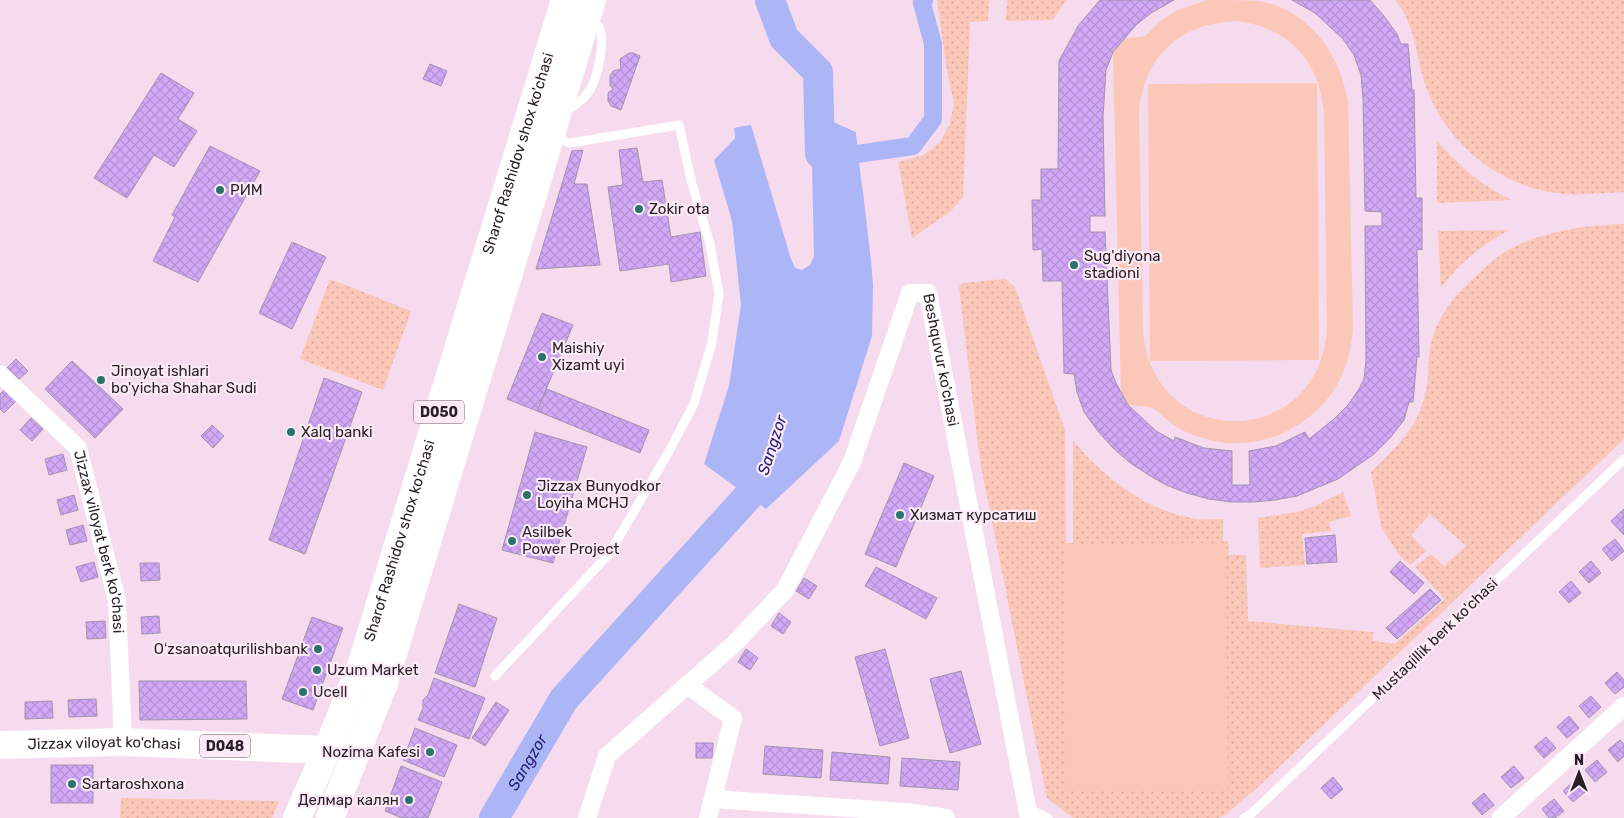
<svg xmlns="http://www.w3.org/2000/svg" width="1624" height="818" font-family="Rubik,sans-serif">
  <defs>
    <pattern id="grass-dots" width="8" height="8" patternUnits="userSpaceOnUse" patternTransform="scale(1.25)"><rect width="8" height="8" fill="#fbc7b8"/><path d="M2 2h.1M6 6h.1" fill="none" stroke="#d7aa9e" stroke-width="1.8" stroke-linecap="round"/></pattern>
    <pattern id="building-cross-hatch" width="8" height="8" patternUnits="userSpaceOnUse" patternTransform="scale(1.25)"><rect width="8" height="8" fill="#d1a9f7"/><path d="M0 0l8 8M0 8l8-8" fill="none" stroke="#b391d4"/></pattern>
  </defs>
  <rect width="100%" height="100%" fill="#f6daed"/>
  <g fill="url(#grass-dots)">
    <path d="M937,0H989L988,21L970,22L963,197L951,211L912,238L898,162L924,155L940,142L950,124L954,103L947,71Z"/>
    <path d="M1007,0H1066L1053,20L1006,21Z"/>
    <path d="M1395,0H1624V192C1602,193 1578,196 1556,193C1500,186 1448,144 1428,92C1416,63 1417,25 1395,0Z"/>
    <path d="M1437,141C1461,168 1479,183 1511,200L1437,203Z"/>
    <path d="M1624,224V439L1257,788L1224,816L1218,818H1073L1047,798L980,461L959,287L963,283L1005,279L1015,287L1065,430L1066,543H1073V441C1105,478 1146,511 1196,519C1204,520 1214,519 1223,519V541H1228L1229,555H1246L1248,621L1373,632V641L1395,644L1445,599L1415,567L1431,554L1444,566L1466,546L1430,514L1411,535L1426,551L1410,565L1398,554L1381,526L1371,472C1397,447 1422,423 1427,385C1429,371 1428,356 1431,343C1438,316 1456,293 1477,275C1487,266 1498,255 1510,249C1545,231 1585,225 1624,224Z"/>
    <path d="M1509,230C1482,245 1459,263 1441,288L1438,231Z"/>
    <path d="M330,279L411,311L383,390L300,359Z"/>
    <path d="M1343,492L1351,516L1329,522L1331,531L1302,534L1305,565L1260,568L1258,518L1297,512L1315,506Z"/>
    <path d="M121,798L279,801L272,818H120Z"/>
  </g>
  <g fill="#fbc7b8" fill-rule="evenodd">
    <path d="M1207,0C1224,0 1244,0 1260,1C1310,11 1339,53 1348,101L1353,331C1351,343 1350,354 1346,365C1327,422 1261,457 1203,438C1192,435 1181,430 1172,424C1166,419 1160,413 1154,409C1148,405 1135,406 1128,405L1121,394L1113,52L1123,39L1145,36L1163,19L1178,10ZM1239,21C1290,29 1319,61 1324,112L1327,329C1319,451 1153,452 1143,331L1139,114C1143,56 1181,22 1239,21Z"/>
    <path d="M1317,83L1319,360L1150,361L1148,84Z"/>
    <path d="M1226,543L1228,790L1067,791L1065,545Z"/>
  </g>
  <path fill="#acb5f6" d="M828,112L829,120L856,132L871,261L873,285L872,336L839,441L766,509L704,464L729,386L741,305L732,221L714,160L735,138L734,127L751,125L791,259L795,268L802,270L810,265L814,256L811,115Z"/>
  <g fill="#f6daed">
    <path d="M828,109L830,111L831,119L858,131L864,188H862L856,132L829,120L827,112L808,115L810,113Z"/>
    <path d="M750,122L753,124L734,128L735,138L712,162V159L732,137V126Z"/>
  </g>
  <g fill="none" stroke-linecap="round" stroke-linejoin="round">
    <path stroke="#acb5f6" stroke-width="18" d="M836,157L913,146L933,119V44L922,3L924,0"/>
    <g stroke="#acb5f6" stroke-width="30">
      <path d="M770,0L784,38L818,72L820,154"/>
      <path id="s1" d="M494,818L564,699L762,481L767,462"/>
    </g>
  </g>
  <g fill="url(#building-cross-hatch)" stroke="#a194ad">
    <path d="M1100,0H1174L1151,13L1136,25L1113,52L1106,70L1103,117L1105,216H1090V232H1105L1111,370L1116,383L1128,405L1156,431L1174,441L1175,437L1204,448L1232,451V485H1250L1249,451L1276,446L1305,432L1309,439L1334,419L1348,405L1359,389L1364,379L1366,360L1365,226H1382V212L1365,211L1363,99L1361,75L1354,55L1343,39L1315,13L1292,0H1370L1384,16L1397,34L1401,44H1408L1412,90H1414L1416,198H1422V250L1417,249L1419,357H1417L1413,402H1409L1404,420L1390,438L1374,454L1338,479L1297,496L1275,500L1253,502H1231L1209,499L1187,493L1166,485L1147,474L1129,462L1112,447L1097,430L1084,412L1077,392L1074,374L1064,373L1062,281H1043L1042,249L1033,250L1032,200H1041V169H1058L1059,61L1078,26Z"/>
    <path d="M629,53H633L640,56L621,110L611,106L608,101V93L613,89L610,85V76L613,71L621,69L620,59Z"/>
    <path d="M430,64L447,71L441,86L423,79Z"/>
    <path d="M161,73L194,93L178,119L197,131L174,167L154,155L127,198L94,178Z"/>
    <path d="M210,146L260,171L198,282L153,261L175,217L172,215Z"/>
    <path d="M637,148L643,182L662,180L671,237L700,232L706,276L671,282L669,264L620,271L608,187L623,185L619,150Z"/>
    <path d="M583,150L574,184H587L600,265L536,269L572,151Z"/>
    <path d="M292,242L326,257L292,329L259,313Z"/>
    <path d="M542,313L573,325L537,411L507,399Z"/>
    <path d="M16,359L28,371L16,382L4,371Z"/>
    <path d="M72,361L123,409L95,438L45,389Z"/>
    <path d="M324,378L362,392L305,554L269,540Z"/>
    <path d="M547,389L649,430L640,453L537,411Z"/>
    <path d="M4,390L16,401L4,413L0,409V394Z"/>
    <path d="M31,418L43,429L32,441L20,430Z"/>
    <path d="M212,425L224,436L213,448L201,436Z"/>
    <path d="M535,432L587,447L553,563L502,550Z"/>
    <path d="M63,454L67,470L49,475L45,459Z"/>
    <path d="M904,463L934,476L896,567L865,554Z"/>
    <path d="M74,495L78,510L61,515L57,500Z"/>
    <path d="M1624,509V535L1611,521Z"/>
    <path d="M83,525L87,541L70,545L66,530Z"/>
    <path d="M1335,535L1337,562L1307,564L1305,538Z"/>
    <path d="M1615,539L1624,551L1612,561L1602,549Z"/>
    <path d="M1400,561L1424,583L1414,594L1390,572Z"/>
    <path d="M1591,561L1601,573L1589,583L1579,572Z"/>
    <path d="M94,562L98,577L81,582L76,567Z"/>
    <path d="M140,563H159L160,580L141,581Z"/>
    <path d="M876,567L937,598L926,619L865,586Z"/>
    <path d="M804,578L817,586L809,599L796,591Z"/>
    <path d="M1571,581L1581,593L1569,603L1559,592Z"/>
    <path d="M1430,589L1441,600L1397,639L1386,628Z"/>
    <path d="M459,604L497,618L475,687L435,673Z"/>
    <path d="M779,613L791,622L783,634L771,626Z"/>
    <path d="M159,616L160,633L142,634L141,617Z"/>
    <path d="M312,617L343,628L313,710L282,699Z"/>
    <path d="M105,621L106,638L87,639L86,622Z"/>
    <path d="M746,649L758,658L750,670L738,662Z"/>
    <path d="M885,649L909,738L880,746L855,657Z"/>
    <path d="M961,671L981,744L950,753L930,679Z"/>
    <path d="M1617,672L1624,680V687L1615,694L1605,683Z"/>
    <path d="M434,678L485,698L469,739L418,720L423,708V700L428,695Z"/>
    <path d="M139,681H246L247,719L140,720Z"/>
    <path d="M1591,696L1601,707L1589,718L1579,706Z"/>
    <path d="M96,699L97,716L69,717L68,700Z"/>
    <path d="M52,701L53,718L25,719V702Z"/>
    <path d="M496,702L509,710L485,746L472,738Z"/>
    <path d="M1569,716L1579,728L1567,738L1557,727Z"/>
    <path d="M415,728L457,745L444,777L403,760Z"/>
    <path d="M1546,737L1556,748L1544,758L1534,747Z"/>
    <path d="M1620,740L1624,744V756L1618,762L1608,750Z"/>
    <path d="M696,743H713L712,758H696Z"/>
    <path d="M765,746L823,750L821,778L763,774Z"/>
    <path d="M832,752L890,757L888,784L830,780Z"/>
    <path d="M902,758L960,762L958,790L900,786Z"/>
    <path d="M1597,760L1607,772L1595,782L1585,770Z"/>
    <rect x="51" y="765" width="42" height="38"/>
    <path d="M401,766L442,782L428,818H402L385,811Z"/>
    <path d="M1514,766L1524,778L1511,788L1501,777Z"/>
    <path d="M1333,777L1343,789L1331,799L1321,788Z"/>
    <path d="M1575,780L1585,792L1573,802L1563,791Z"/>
    <path d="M1484,793L1494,805L1482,815L1472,803Z"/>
    <path d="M1554,799L1564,811L1555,818H1549L1542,809Z"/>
  </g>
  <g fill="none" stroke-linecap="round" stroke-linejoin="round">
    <g stroke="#fff" stroke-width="9">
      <path d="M565,111C574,106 581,102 587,94C597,82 606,41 599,27C597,24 593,21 591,18"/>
      <path d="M495,676L609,554L668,453L694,404L712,342L719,294L710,244L692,184L679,125L570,143L553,138"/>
      <path d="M1028,808L1048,818"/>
      <path d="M1244,818L1251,814L1624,459"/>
    </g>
    <g stroke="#fff" stroke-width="18">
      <path id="s2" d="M0,374L78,448L117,601L123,742"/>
      <path d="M687,685L733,718L708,818"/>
      <path d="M713,799L907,812L946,818"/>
      <path id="s3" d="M587,818L607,756L734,644L785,590L852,462L910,293H928L1029,818"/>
      <path d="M1501,818L1624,706"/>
    </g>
    <g stroke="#fff" stroke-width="28">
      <path id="s4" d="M0,745L123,742L327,750"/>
      <path id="s5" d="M297,818L327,750L361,666L565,0"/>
      <path d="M330,818L384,683L592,0"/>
    </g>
  </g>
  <g fill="#2a736d" stroke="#fcebf7" stroke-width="2">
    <circle cx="220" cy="190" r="5"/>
    <circle cx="639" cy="209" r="5"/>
    <circle cx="1074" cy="265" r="5"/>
    <circle cx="542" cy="357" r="5"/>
    <circle cx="101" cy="380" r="5"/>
    <circle cx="291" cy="432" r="5"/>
    <circle cx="527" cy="495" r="5"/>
    <circle cx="900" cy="515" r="5"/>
    <circle cx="512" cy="541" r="5"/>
    <circle cx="318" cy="649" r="5"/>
    <circle cx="317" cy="670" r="5"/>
    <circle cx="303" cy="692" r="5"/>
    <circle cx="430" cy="752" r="5"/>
    <circle cx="72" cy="784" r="5"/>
    <circle cx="409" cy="800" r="5"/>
  </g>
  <g text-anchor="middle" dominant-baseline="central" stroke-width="4.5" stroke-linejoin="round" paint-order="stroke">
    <g fill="#fcebf7" stroke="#685c65" stroke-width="1">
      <rect x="414" y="400.5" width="50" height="23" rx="4"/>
      <rect x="200" y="734.5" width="50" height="23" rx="4"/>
    </g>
    <g font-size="14" font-weight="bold" fill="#291f26">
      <text x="439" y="412">D050</text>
      <text x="225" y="746">D048</text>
    </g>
    <g font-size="15" fill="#291f26" stroke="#fcebf7">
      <text stroke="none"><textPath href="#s5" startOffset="701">Sharof Rashidov shox ko'chasi</textPath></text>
      <text stroke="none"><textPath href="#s3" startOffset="718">Beshquvur ko'chasi</textPath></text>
      <text stroke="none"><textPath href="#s5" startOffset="296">Sharof Rashidov shox ko'chasi</textPath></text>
      <text stroke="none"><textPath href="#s2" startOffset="204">Jizzax viloyat berk ko'chasi</textPath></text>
      <text transform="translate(1435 639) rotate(-44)">Mustaqillik berk ko'chasi</text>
      <text stroke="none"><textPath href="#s4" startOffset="104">Jizzax viloyat ko'chasi</textPath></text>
    </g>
    <g font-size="15" fill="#291f26" stroke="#fcebf7" text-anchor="start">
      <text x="230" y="190">РИМ</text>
      <text x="649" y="209">Zokir ota</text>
      <text x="1084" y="256">Sug'diyona<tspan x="1084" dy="17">stadioni</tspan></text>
      <text x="552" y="348">Maishiy<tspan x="552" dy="17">Xizamt uyi</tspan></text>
      <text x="111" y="371">Jinoyat ishlari<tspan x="111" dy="17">bo'yicha Shahar Sudi</tspan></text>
      <text x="301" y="432">Xalq banki</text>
      <text x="537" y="486">Jizzax Bunyodkor<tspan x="537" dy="17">Loyiha MCHJ</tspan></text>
      <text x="910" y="515">Хизмат курсатиш</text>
      <text x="522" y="532">Asilbek<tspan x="522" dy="17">Power Project</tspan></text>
      <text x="308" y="649" text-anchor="end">Oʻzsanoatqurilishbank</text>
      <text x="327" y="670">Uzum Market</text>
      <text x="313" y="692">Ucell</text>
      <text x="420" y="752" text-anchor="end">Nozima Kafesi</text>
      <text x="82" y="784">Sartaroshxona</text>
      <text x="399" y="800" text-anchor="end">Делмар калян</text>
    </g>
    <g font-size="16" font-style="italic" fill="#251d77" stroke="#fcebf7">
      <text transform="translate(772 445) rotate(-72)">Sangzor</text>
      <text stroke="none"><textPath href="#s1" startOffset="65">Sangzor</textPath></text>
    </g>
  </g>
  <g transform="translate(1579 773)" stroke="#fcebf7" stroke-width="4" paint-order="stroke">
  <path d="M0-4L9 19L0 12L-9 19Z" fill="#291f26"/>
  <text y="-8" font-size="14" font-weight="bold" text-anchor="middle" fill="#291f26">N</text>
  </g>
</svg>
